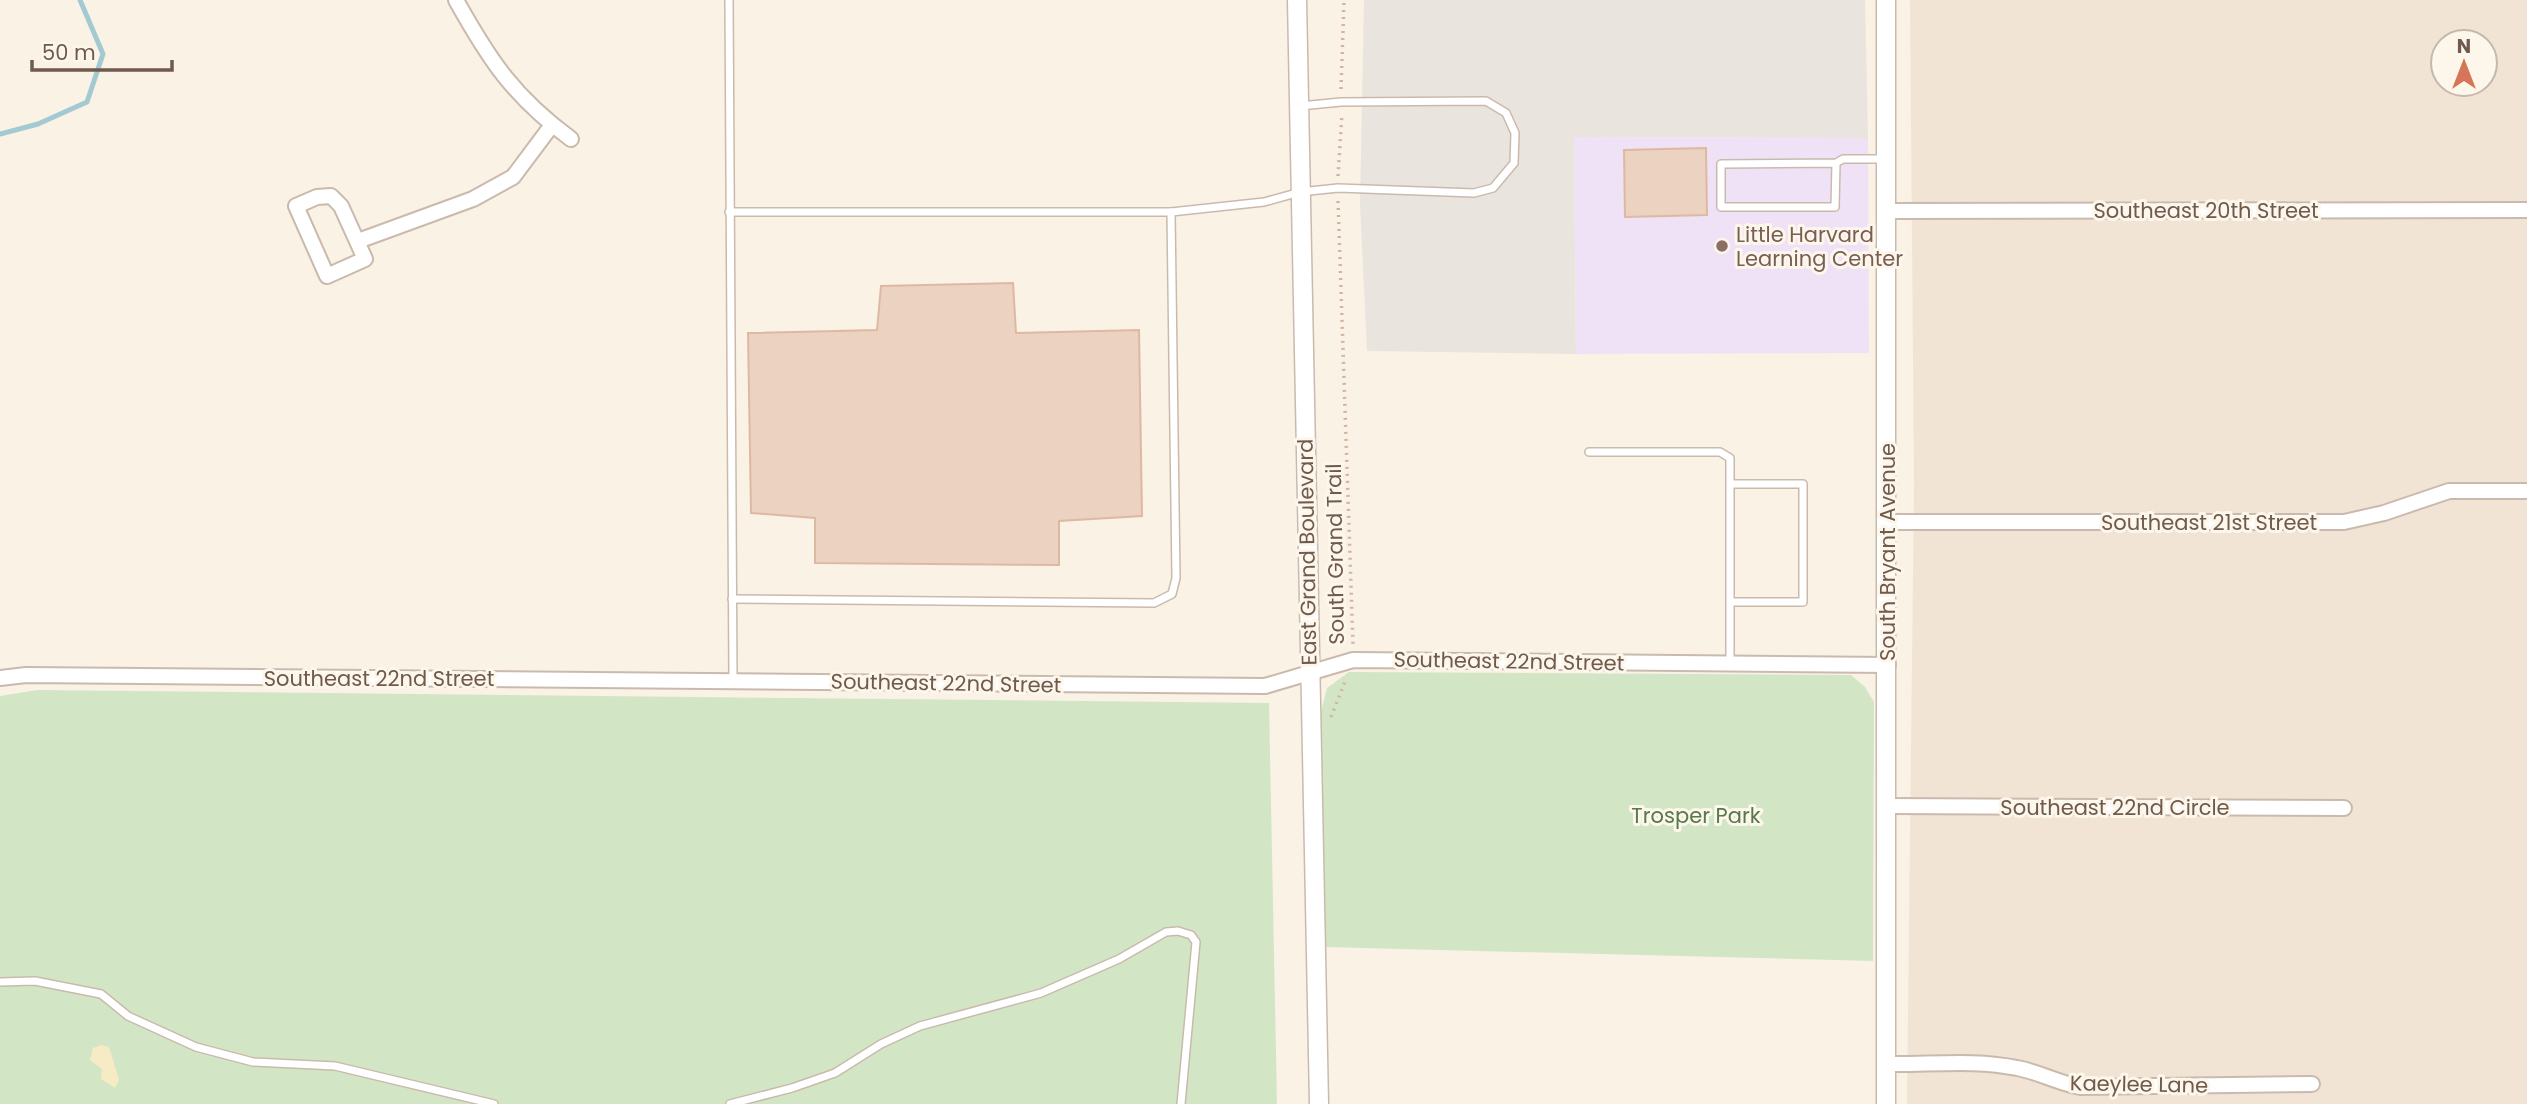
<svg xmlns="http://www.w3.org/2000/svg" width="2527" height="1104" font-family="Poppins,sans-serif">
  <rect width="100%" height="100%" fill="#faf2e5"/>
  <path fill="#f1e4d5" fill-rule="evenodd" d="M1910,0H2527V1104H1907L1914,485ZM2443,42H2485V84H2443Z"/>
  <path fill="#eae4df" d="M1364,0H1865L1868,138L1574,137L1576,354L1367,351L1360,204Z"/>
  <path fill="#efe2f6" d="M1574,137L1868,138L1869,353L1576,354Z"/>
  <g fill="#d2e6c6">
    <path d="M1349,672L1851,675L1865,687L1874,702L1873,961L1325,947L1321,712L1327,688Z"/>
    <path d="M37,690L1269,703L1277,1104H0V696Z"/>
  </g>
  <path fill="#f6ebc4" d="M101,1045L109,1047L119,1080L115,1088L101,1079L102,1069L90,1060L93,1048Z"/>
  <g fill="none" stroke-linecap="round" stroke-linejoin="round">
    <path stroke="#a3cad2" stroke-width="5" d="M0,134L38,124L87,102L103,54L80,0"/>
  </g>
  <g fill="#ecd2c0" stroke="#ddb9a2" stroke-width="2">
    <path d="M1706,148L1707,215L1625,217L1624,150Z"/>
    <path d="M1013,283L1016,333L1139,330L1142,516L1059,521V565L815,563V518L751,513L748,333L877,330L881,286Z"/>
  </g>
  <g fill="none" stroke-linecap="round" stroke-linejoin="round">
    <g stroke="#cabaad" stroke-width="10">
      <g id="service">
        <path d="M729,0L733,681"/>
        <path d="M1836,163L1835,207H1721V164L1836,163L1843,159H1886"/>
        <path d="M729,212H1171L1176,578L1172,594L1154,603L732,599"/>
        <path d="M1171,212L1264,202L1300,192L1338,188L1474,193L1493,188L1514,163L1515,133L1506,113L1486,101L1341,102L1300,106"/>
        <path d="M1589,452H1720L1730,458V663"/>
        <path d="M1731,484H1803V602H1732"/>
        <path d="M0,982L35,981L101,994L128,1016L196,1047L253,1062L335,1066L494,1104"/>
        <path d="M730,1104L792,1088L835,1073L881,1044L920,1026L1041,993L1119,959L1166,932L1178,931L1191,935L1196,942L1181,1104"/>
      </g>
    </g>
    <g stroke="#cabaad" stroke-width="18">
      <g id="minor">
        <path d="M456,0C490,61 514,97 571,139"/>
        <path d="M331,196L341,206L365,259L327,276L296,206L317,197Z"/>
        <path d="M1886,211L2527,210"/>
        <path d="M358,241L473,199L513,177L552,125"/>
        <path d="M1887,522H2344L2384,513L2449,491H2527"/>
        <path d="M0,678L26,675L1265,686L1353,660L1888,665"/>
        <path d="M1887,806L2344,808"/>
        <path d="M1886,1064C1928,1065 1975,1059 2017,1068C2039,1072 2058,1083 2080,1087L2312,1084"/>
      </g>
    </g>
    <g stroke="#cabaad" stroke-width="21">
      <g id="tertiary">
        <path d="M1297,0L1319,1104"/>
        <path d="M1886,0V1104"/>
      </g>
    </g>
    <g stroke="#d1b5a3" stroke-width="3.5" stroke-dasharray="2 5" stroke-linecap="butt">
      <path d="M1341,89L1344,0"/>
      <path d="M1338,176L1342,114"/>
      <path d="M1338,201L1353,645"/>
      <path d="M1331,717L1346,679"/>
    </g>
    <use href="#service" stroke="#fff" stroke-width="7"/>
    <use href="#minor" stroke="#fff" stroke-width="14"/>
    <use href="#tertiary" stroke="#fff" stroke-width="18"/>
  </g>
  <circle fill="#8d6e63" stroke="#fdf6eb" stroke-width="2.5" cx="1722" cy="246" r="7"/>
  <g text-anchor="middle" dominant-baseline="central" stroke-width="6" stroke-linejoin="round" paint-order="stroke">
    <g font-size="21" fill="#705a4d" stroke="#fdf6eb">
      <text x="2206" y="210">Southeast 20th Street</text>
      <text x="2209" y="522">Southeast 21st Street</text>
      <text transform="translate(1307 552) rotate(-91)">East Grand Boulevard</text>
      <text transform="translate(1887 552) rotate(-90)">South Bryant Avenue</text>
      <text transform="translate(1335 554) rotate(-91)">South Grand Trail</text>
      <text transform="translate(1509 661) rotate(1)">Southeast 22nd Street</text>
      <text x="379" y="678">Southeast 22nd Street</text>
      <text transform="translate(946 683) rotate(1)">Southeast 22nd Street</text>
      <text x="2115" y="807">Southeast 22nd Circle</text>
      <text transform="translate(2139 1084) rotate(1)">Kaeylee Lane</text>
    </g>
    <g font-size="21" fill="#785e54" stroke="#fdf6eb" text-anchor="start">
      <text x="1736" y="234">Little Harvard<tspan x="1736" dy="24">Learning Center</tspan></text>
    </g>
    <g font-size="21" fill="#577a4a" stroke="#fdf6eb">
      <text x="1696" y="815">Trosper Park</text>
    </g>
  </g>
  <g transform="translate(2464 63)"><circle r="33" fill="#fdf6eb" stroke="#c5b8ac" stroke-width="2"/>
  <path d="M0-5L12 26L0 18L-12 26Z" fill="#d77557"/>
  <text y="-10" font-size="19" font-weight="bold" text-anchor="middle" fill="#705a4d">N</text>
  </g>
  <path d="M32 60v10h140v-10" fill="none" stroke="#705a4d" stroke-width="3.5"/>
  <text x="42" y="60" font-size="21" fill="#705a4d" stroke="#fdf6eb" stroke-width="5" paint-order="stroke">50 m</text>
</svg>
